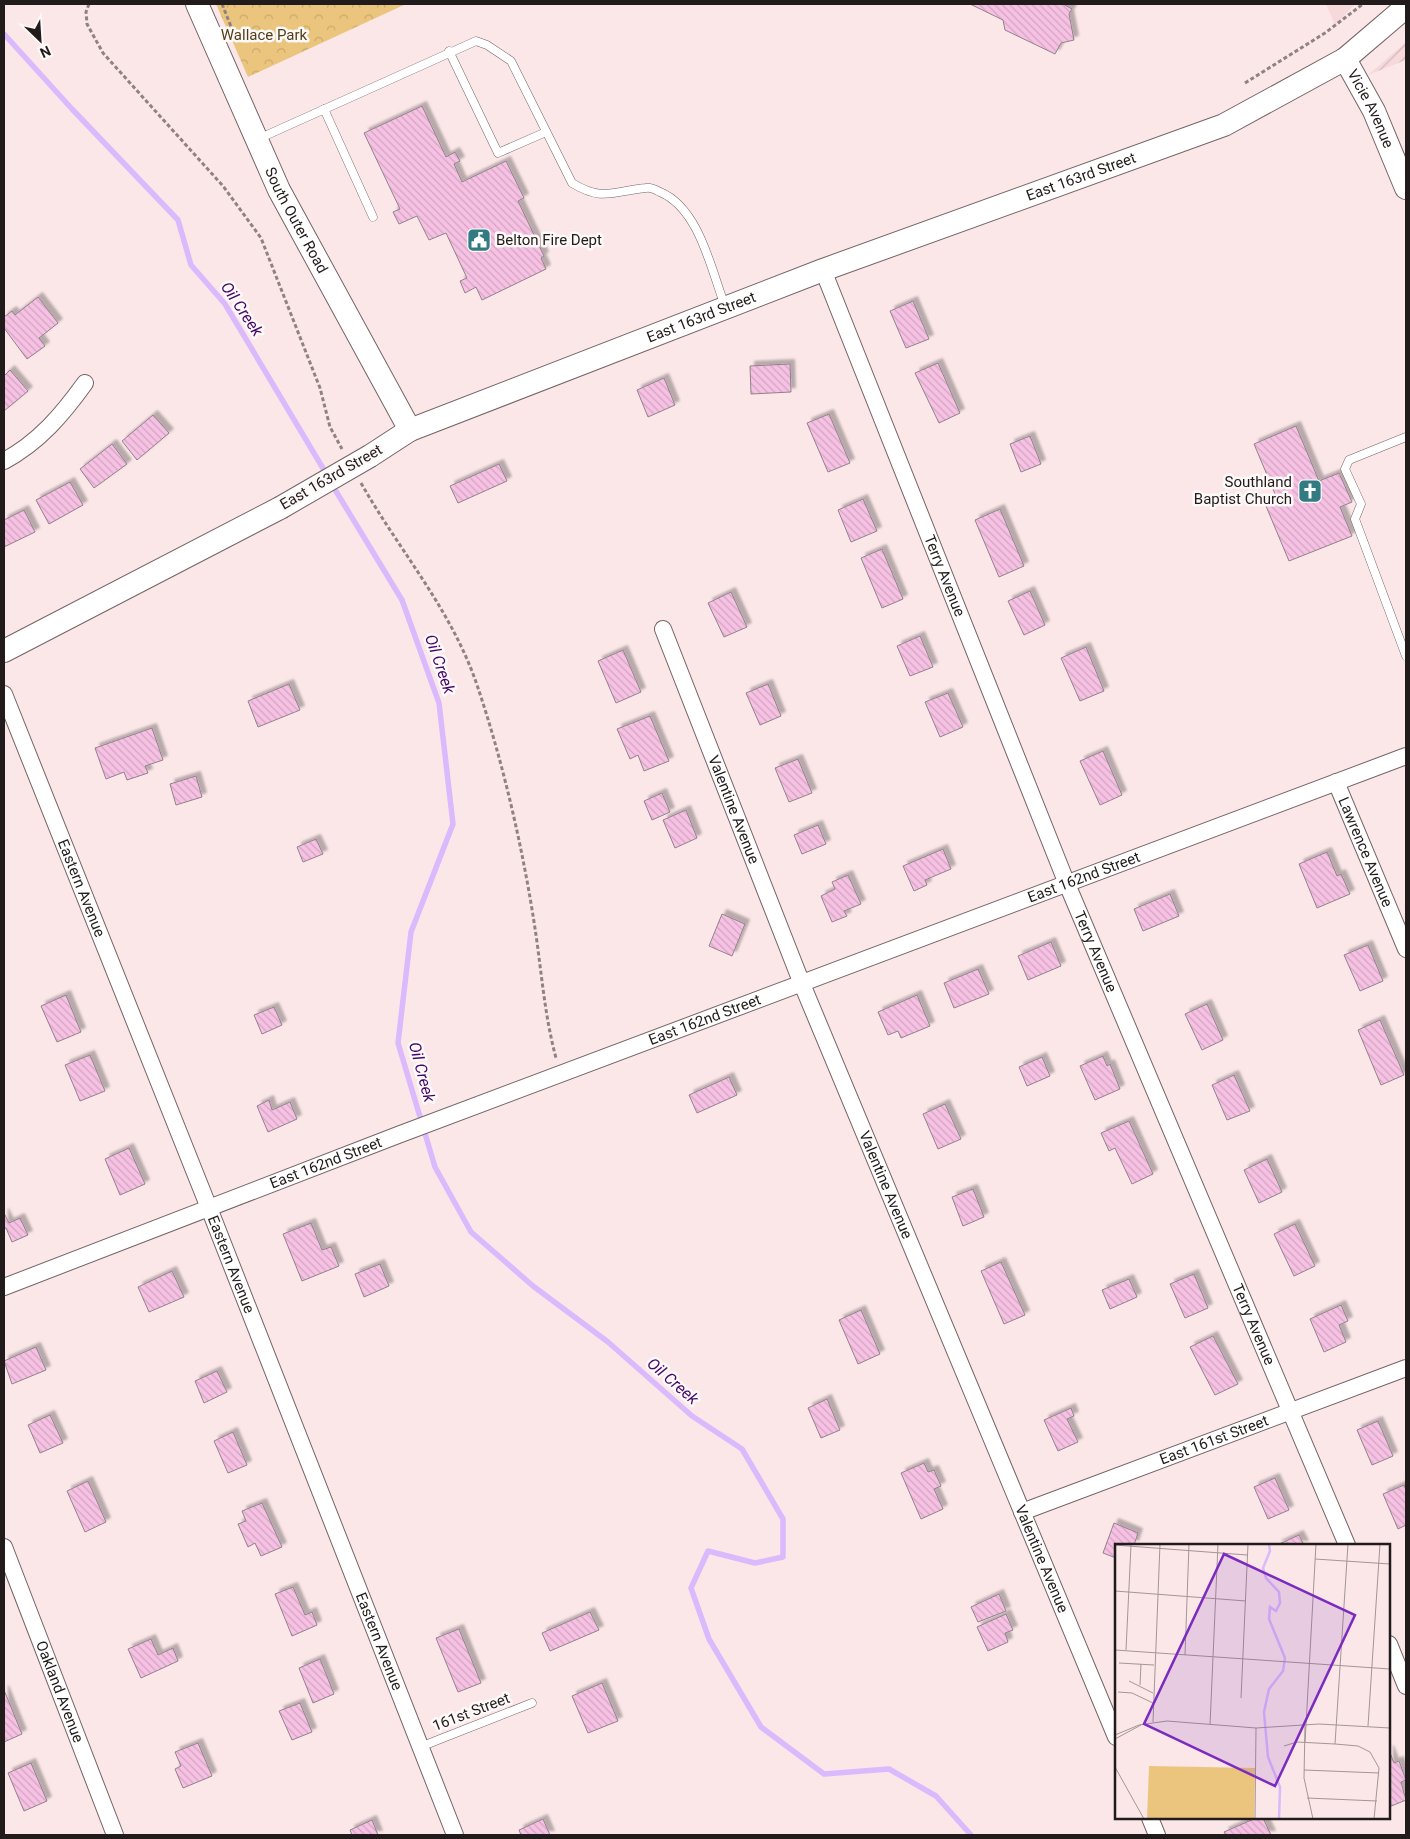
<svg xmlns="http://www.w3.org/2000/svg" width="1410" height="1839" font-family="Roboto,sans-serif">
  <defs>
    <pattern id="industrial-furrows" width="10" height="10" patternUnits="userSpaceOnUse" patternTransform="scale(1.25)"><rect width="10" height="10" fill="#f6d9da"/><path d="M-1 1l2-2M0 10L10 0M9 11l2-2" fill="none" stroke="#d3baba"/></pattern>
    <pattern id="forest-crowns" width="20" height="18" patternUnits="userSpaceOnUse" patternTransform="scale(1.25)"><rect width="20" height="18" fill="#ebc57d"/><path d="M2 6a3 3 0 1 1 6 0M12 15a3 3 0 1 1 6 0" fill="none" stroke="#c9a96b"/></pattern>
    <pattern id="building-back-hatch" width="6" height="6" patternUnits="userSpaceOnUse" patternTransform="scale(1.25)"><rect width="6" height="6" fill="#f6c1e3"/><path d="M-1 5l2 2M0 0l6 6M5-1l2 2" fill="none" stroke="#d3a5c2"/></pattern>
    <filter id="shadow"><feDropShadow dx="4.5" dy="-4.5" stdDeviation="1" flood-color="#0004"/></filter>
  </defs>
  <rect width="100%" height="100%" fill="#fbe7e8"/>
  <path fill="#f6d9da" d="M1326,4H1355L1335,25Z"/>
  <path fill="url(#industrial-furrows)" d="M1406,42V60L1368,75Z"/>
  <path fill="url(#forest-crowns)" d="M216,4H406L248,77Z"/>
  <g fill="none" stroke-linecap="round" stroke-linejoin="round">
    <g stroke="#dab9fd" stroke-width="5.5">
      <path d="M4,34L72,109L178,220L191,265L225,304L327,475"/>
      <path d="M331,483L402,600L439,703L453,824L411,932L398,1043L435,1167L471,1232L533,1286L608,1342L692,1416L742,1449L783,1519V1557L755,1563L708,1551L691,1588L709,1639L761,1727L824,1774L889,1769L936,1796L971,1835"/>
    </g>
  </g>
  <g fill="url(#building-back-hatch)" stroke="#91828b" filter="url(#shadow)">
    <path d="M970,4H1063L1072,9L1069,14L1074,40L1061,43L1055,54L1005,30L1003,20Z"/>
    <path d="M422,106L446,157L455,152L460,161L454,164L462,182L506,161L524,198L518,201L544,256L541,258L546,269L482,300L476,287L465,293L460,281L467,278L446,233L429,240L417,216L399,224L393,212L400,209L364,133Z"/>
    <path d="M38,297L58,323L39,338L45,346L27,359L4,328V317L12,311L15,315Z"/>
    <path d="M913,301L929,339L906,348L890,311Z"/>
    <path d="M938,363L960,413L939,423L915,373Z"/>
    <path d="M790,364L791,392L751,394L750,366Z"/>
    <path d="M10,370L28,391L4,411V376Z"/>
    <path d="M664,378L675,405L648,417L637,390Z"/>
    <path d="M829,414L850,463L828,472L807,423Z"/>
    <path d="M153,415L169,433L137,460L122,441Z"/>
    <path d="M1296,426L1319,481L1339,473L1352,502L1340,507L1352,536L1289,561L1266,506L1278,501L1254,444Z"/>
    <path d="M1030,436L1041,464L1021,472L1010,444Z"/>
    <path d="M112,444L127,464L94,488L80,469Z"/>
    <path d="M499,464L507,481L458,503L450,486Z"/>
    <path d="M70,482L83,505L49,524L36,500Z"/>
    <path d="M863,499L877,531L851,542L838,510Z"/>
    <path d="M1000,509L1024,566L999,577L975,520Z"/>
    <path d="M24,510L35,532L4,547V520Z"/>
    <path d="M882,549L903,599L882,608L861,558Z"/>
    <path d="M1030,591L1045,625L1024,635L1008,601Z"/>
    <path d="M731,592L747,627L724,637L708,603Z"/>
    <path d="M920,636L933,667L910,676L897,646Z"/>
    <path d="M1086,647L1104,691L1080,701L1061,658Z"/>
    <path d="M623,650L641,692L616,703L598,661Z"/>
    <path d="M289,684L300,710L258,727L248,701Z"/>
    <path d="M768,684L781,716L760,725L746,693Z"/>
    <path d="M948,693L963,727L940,737L925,702Z"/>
    <path d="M650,716L669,761L644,771L638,755L630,759L617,729Z"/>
    <path d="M152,728L163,760L145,766L148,773L127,780L124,772L106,779L95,748Z"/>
    <path d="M1103,751L1122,795L1100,805L1080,761Z"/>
    <path d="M798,759L812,793L789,802L775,768Z"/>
    <path d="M196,776L202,797L176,805L170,784Z"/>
    <path d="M662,793L670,812L652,820L644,801Z"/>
    <path d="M686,810L697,838L675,848L663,820Z"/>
    <path d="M818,825L826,844L802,854L794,835Z"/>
    <path d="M316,839L323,854L303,862L297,847Z"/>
    <path d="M943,849L951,869L925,880L927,885L914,891L903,866Z"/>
    <path d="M1327,852L1337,876L1341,874L1350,894L1317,908L1299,864Z"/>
    <path d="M848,875L861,904L844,911L847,916L832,922L821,896L835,889L832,882Z"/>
    <path d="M1170,894L1179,916L1143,931L1134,909Z"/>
    <path d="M722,914L745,924L732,956L709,946Z"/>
    <path d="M1051,942L1061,966L1028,980L1018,956Z"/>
    <path d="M1368,945L1383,981L1360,991L1344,955Z"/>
    <path d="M978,969L989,994L954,1008L944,983Z"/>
    <path d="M66,995L81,1032L57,1042L41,1006Z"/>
    <path d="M917,995L930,1026L901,1038L898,1031L888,1035L878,1012Z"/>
    <path d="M1207,1004L1223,1040L1202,1050L1185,1014Z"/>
    <path d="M274,1007L282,1025L262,1034L254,1015Z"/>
    <path d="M1380,1020L1404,1075L1381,1085L1358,1030Z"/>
    <path d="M90,1055L105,1091L80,1101L65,1065Z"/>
    <path d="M1103,1056L1107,1066L1110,1064L1120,1089L1095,1100L1080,1066Z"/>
    <path d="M1042,1057L1050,1076L1027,1086L1019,1067Z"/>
    <path d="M1234,1075L1250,1111L1227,1120L1212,1085Z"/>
    <path d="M729,1077L737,1095L697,1113L689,1095Z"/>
    <path d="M269,1100L272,1110L290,1102L297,1119L268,1132L257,1106Z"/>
    <path d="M945,1104L961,1139L938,1149L923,1114Z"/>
    <path d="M1129,1121L1153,1174L1132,1184L1115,1148L1109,1151L1101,1133Z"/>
    <path d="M129,1148L145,1184L120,1195L105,1159Z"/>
    <path d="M1267,1159L1282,1192L1259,1203L1244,1170Z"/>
    <path d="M973,1189L984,1217L963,1226L952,1197Z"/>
    <path d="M4,1213L9,1223L20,1218L28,1235L12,1242L6,1228L4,1229Z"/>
    <path d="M311,1223L322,1250L331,1247L339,1266L302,1281L283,1234Z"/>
    <path d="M1295,1224L1315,1266L1294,1276L1274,1234Z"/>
    <path d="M1001,1262L1025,1315L1004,1324L981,1271Z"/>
    <path d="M380,1264L389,1286L364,1297L355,1274Z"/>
    <path d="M172,1271L184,1297L149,1312L138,1287Z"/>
    <path d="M1194,1274L1208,1308L1185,1318L1170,1284Z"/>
    <path d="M1129,1279L1137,1297L1110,1309L1102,1290Z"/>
    <path d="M1341,1305L1348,1321L1339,1325L1346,1342L1324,1352L1310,1319Z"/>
    <path d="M861,1310L880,1354L858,1364L839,1320Z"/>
    <path d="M1213,1336L1238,1384L1215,1395L1190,1347Z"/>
    <path d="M36,1347L46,1370L12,1384L4,1361Z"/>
    <path d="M217,1371L227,1392L204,1403L195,1381Z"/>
    <path d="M827,1399L840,1430L821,1438L808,1408Z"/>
    <path d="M1071,1408L1074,1416L1067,1419L1078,1442L1058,1451L1044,1420Z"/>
    <path d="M50,1415L63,1443L40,1453L28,1425Z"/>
    <path d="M1378,1421L1393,1456L1372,1465L1357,1430Z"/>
    <path d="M233,1432L247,1465L228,1473L214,1441Z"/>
    <path d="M924,1463L928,1472L934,1470L941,1486L934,1489L943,1509L921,1519L901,1473Z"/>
    <path d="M1275,1478L1289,1510L1268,1519L1254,1487Z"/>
    <path d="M88,1481L106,1522L85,1532L67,1491Z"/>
    <path d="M1404,1485L1406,1489V1525L1398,1529L1383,1494Z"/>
    <path d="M262,1503L282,1547L261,1556L255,1543L248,1547L238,1524L246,1521L242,1511Z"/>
    <path d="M1114,1523L1138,1533L1134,1545L1128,1543L1127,1545H1116V1558L1103,1553Z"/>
    <path d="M1299,1535L1304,1545H1277Z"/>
    <path d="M293,1587L305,1615L312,1612L317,1625L292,1636L275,1594Z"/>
    <path d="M999,1594L1006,1611L978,1622L971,1607Z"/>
    <path d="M590,1612L599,1630L550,1651L542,1633Z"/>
    <path d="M1006,1614L1013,1630L1005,1633L1008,1642L988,1651L977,1627Z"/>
    <path d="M459,1629L481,1683L458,1692L436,1638Z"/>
    <path d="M151,1639L158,1655L173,1648L178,1661L141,1678L128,1649Z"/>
    <path d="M320,1659L334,1694L313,1703L299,1668Z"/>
    <path d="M602,1683L618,1721L588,1733L572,1696Z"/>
    <path d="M4,1690L22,1734L4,1742Z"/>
    <path d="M300,1703L312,1732L292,1740L279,1711Z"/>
    <path d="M198,1743L212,1776L183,1788L175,1769L181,1766L175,1752Z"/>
    <path d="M1389,1750L1394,1763L1399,1761L1406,1780L1401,1782L1406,1800L1389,1807Z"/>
    <path d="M31,1763L47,1801L24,1811L8,1773Z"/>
    <path d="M1256,1818H1263L1271,1835H1226L1224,1832Z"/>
    <path d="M543,1819L550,1835H521L519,1830Z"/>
    <path d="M372,1820L378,1835H352L350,1830Z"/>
  </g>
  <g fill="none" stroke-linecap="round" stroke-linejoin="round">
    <g stroke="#756465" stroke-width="9">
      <g id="lane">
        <path d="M449,51L498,153L546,132"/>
        <path d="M324,109L373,217"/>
        <path d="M258,139L476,41L487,45L511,61L572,183C603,202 613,191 646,188C651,187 656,190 660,192C699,208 711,269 725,306"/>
        <path d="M1406,437L1349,460L1345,469L1361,504L1355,519L1406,656"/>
        <path d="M420,1747L532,1703"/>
      </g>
    </g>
    <g stroke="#756465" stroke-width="18">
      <g id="street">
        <path id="s1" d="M823,270L1067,884L1347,1545"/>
        <path d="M4,461C39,442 62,415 85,383"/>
        <path id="s2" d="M663,629L802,984L1116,1737"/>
        <path id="s3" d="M4,694L209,1208L455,1835"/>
        <path id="s4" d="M1336,782L1406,949"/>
        <path id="s5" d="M4,1287L398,1135L1406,756"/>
        <path id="s6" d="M1022,1512L1406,1368"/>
        <path id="s7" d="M4,1547L115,1835"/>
        <path d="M1389,1644L1406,1686"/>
        <path d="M1150,1818L1157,1835"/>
      </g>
    </g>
    <g stroke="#756465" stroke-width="24">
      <g id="secondary">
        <path id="s8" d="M197,4L279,190L410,430"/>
        <path id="s9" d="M1345,59L1374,111L1406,188"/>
        <path id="s10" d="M370,456L410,430L823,270L1224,125L1345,59L1406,7"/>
        <path d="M4,651L280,508"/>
      </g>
    </g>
    <g stroke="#908283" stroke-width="3" stroke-dasharray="4 2.5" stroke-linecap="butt">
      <path d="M89,4L86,12L87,24L103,53L223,186L261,238L320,388L330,427L342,449"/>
      <path d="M222,4L236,39"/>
      <path d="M1245,83L1325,33L1363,4"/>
      <path d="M361,483C399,550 450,608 476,682C503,761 524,853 536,935C542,977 545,1017 556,1058"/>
    </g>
    <use href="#lane" stroke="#fff" stroke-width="8"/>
    <use href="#street" stroke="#fff" stroke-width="16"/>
    <use href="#secondary" stroke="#fff" stroke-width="22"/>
    <g stroke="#756465" stroke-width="24" stroke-linecap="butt">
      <path id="secondary-bridge" d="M280,508L370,456"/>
    </g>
    <use href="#secondary-bridge" stroke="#fff" stroke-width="22"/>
  </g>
  <defs>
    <g id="civic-square" transform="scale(1.25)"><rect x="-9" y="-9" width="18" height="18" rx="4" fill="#337b83" stroke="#fdf9f9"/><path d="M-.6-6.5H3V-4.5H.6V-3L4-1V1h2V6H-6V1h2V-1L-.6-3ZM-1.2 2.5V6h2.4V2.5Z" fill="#fff"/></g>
    <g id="church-square" transform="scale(1.25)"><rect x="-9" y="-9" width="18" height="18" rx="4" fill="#337b83" stroke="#fdf9f9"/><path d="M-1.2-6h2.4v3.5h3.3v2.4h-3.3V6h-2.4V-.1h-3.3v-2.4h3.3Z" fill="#fff"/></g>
  </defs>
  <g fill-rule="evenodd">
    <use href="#civic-square" x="479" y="240"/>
    <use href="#church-square" x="1310" y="491"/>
  </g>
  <g text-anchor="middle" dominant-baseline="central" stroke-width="5" stroke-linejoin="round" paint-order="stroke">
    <g font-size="15" fill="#513d16" stroke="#fdf9f9">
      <text x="264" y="35">Wallace Park</text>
    </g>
    <g font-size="15" fill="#221b1b" stroke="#fdf9f9">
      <text stroke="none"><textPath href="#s9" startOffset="56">Vicie Avenue</textPath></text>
      <text stroke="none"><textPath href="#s10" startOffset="765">East 163rd Street</textPath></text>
      <text stroke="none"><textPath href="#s8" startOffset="238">South Outer Road</textPath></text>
      <text stroke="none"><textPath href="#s10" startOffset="360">East 163rd Street</textPath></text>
      <text transform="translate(331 477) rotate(-30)">East 163rd Street</text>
      <text stroke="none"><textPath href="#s1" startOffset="329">Terry Avenue</textPath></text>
      <text stroke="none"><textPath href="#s2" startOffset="194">Valentine Avenue</textPath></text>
      <text stroke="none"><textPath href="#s4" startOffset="76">Lawrence Avenue</textPath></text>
      <text stroke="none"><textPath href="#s5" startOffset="1155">East 162nd Street</textPath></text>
      <text stroke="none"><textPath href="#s3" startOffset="209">Eastern Avenue</textPath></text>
      <text stroke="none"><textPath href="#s1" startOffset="734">Terry Avenue</textPath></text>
      <text stroke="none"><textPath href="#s5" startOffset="750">East 162nd Street</textPath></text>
      <text stroke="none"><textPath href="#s5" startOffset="345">East 162nd Street</textPath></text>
      <text stroke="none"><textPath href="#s2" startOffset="599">Valentine Avenue</textPath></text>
      <text stroke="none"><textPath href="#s3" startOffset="614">Eastern Avenue</textPath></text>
      <text stroke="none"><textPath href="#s1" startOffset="1139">Terry Avenue</textPath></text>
      <text stroke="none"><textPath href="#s6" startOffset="205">East 161st Street</textPath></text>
      <text stroke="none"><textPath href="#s2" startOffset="1004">Valentine Avenue</textPath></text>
      <text stroke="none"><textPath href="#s3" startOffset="1019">Eastern Avenue</textPath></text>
      <text stroke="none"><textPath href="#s7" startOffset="155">Oakland Avenue</textPath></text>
      <text transform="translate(471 1712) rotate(-21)">161st Street</text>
    </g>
    <g font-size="15" fill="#221b1b" stroke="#fdf9f9" text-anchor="start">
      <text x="496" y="240">Belton Fire Dept</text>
      <text x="1292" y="482" text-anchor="end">Southland<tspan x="1292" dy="17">Baptist Church</tspan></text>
    </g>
    <g font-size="16" font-style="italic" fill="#45066b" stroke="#fdf9f9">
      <text transform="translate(242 309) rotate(56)">Oil Creek</text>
      <text transform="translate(440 664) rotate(71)">Oil Creek</text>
      <text transform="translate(422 1072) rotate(75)">Oil Creek</text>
      <text transform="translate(673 1381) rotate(41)">Oil Creek</text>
    </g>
  </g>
  <g transform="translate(1115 1544)">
    <rect width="275" height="275" fill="#fbe7e8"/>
    <path d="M34,222L140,224L139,275H32Z" fill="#ebc57d"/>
    <path fill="none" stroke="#dab9fd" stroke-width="2.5" d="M154,0L155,7L148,24L151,34L164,48L165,59L161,67L155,63L154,75L170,114L168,127L154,145L149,168L153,213L165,243L164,275"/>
    <path fill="none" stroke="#a49596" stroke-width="1" d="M0,1L132,11M200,15L275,20M0,47L131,57M0,106L275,125M11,106L16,1M70,111L74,0M4,119L39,121M14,137L38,149M25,141L26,120M3,148L17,149L38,159M126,154L133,0M38,178L45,0M95,181L103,0M190,181L189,234L198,275M253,182L265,0M0,191L24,181L52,177L141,184L204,180L275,184M0,195L26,181M190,199L201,0M220,200L233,0M169,202L182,198L220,200L243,202L255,208L264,224L259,275M0,223L29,275M189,226L264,229M192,254L262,257M140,275L141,184"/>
    <path fill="#7b2cbf" fill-opacity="0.15" stroke="#7b2cbf" stroke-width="2.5" d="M109,10L240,71L160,242L29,180Z"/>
    <rect width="275" height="275" fill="none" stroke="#221b1b" stroke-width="2.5"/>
  </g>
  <rect width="1410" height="1839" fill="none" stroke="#221b1b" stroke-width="10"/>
  <g transform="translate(40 40) rotate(155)" stroke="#fdf9f9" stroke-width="4" paint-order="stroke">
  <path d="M0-4L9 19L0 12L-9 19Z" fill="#221b1b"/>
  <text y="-8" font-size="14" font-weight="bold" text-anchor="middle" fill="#221b1b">N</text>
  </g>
</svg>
